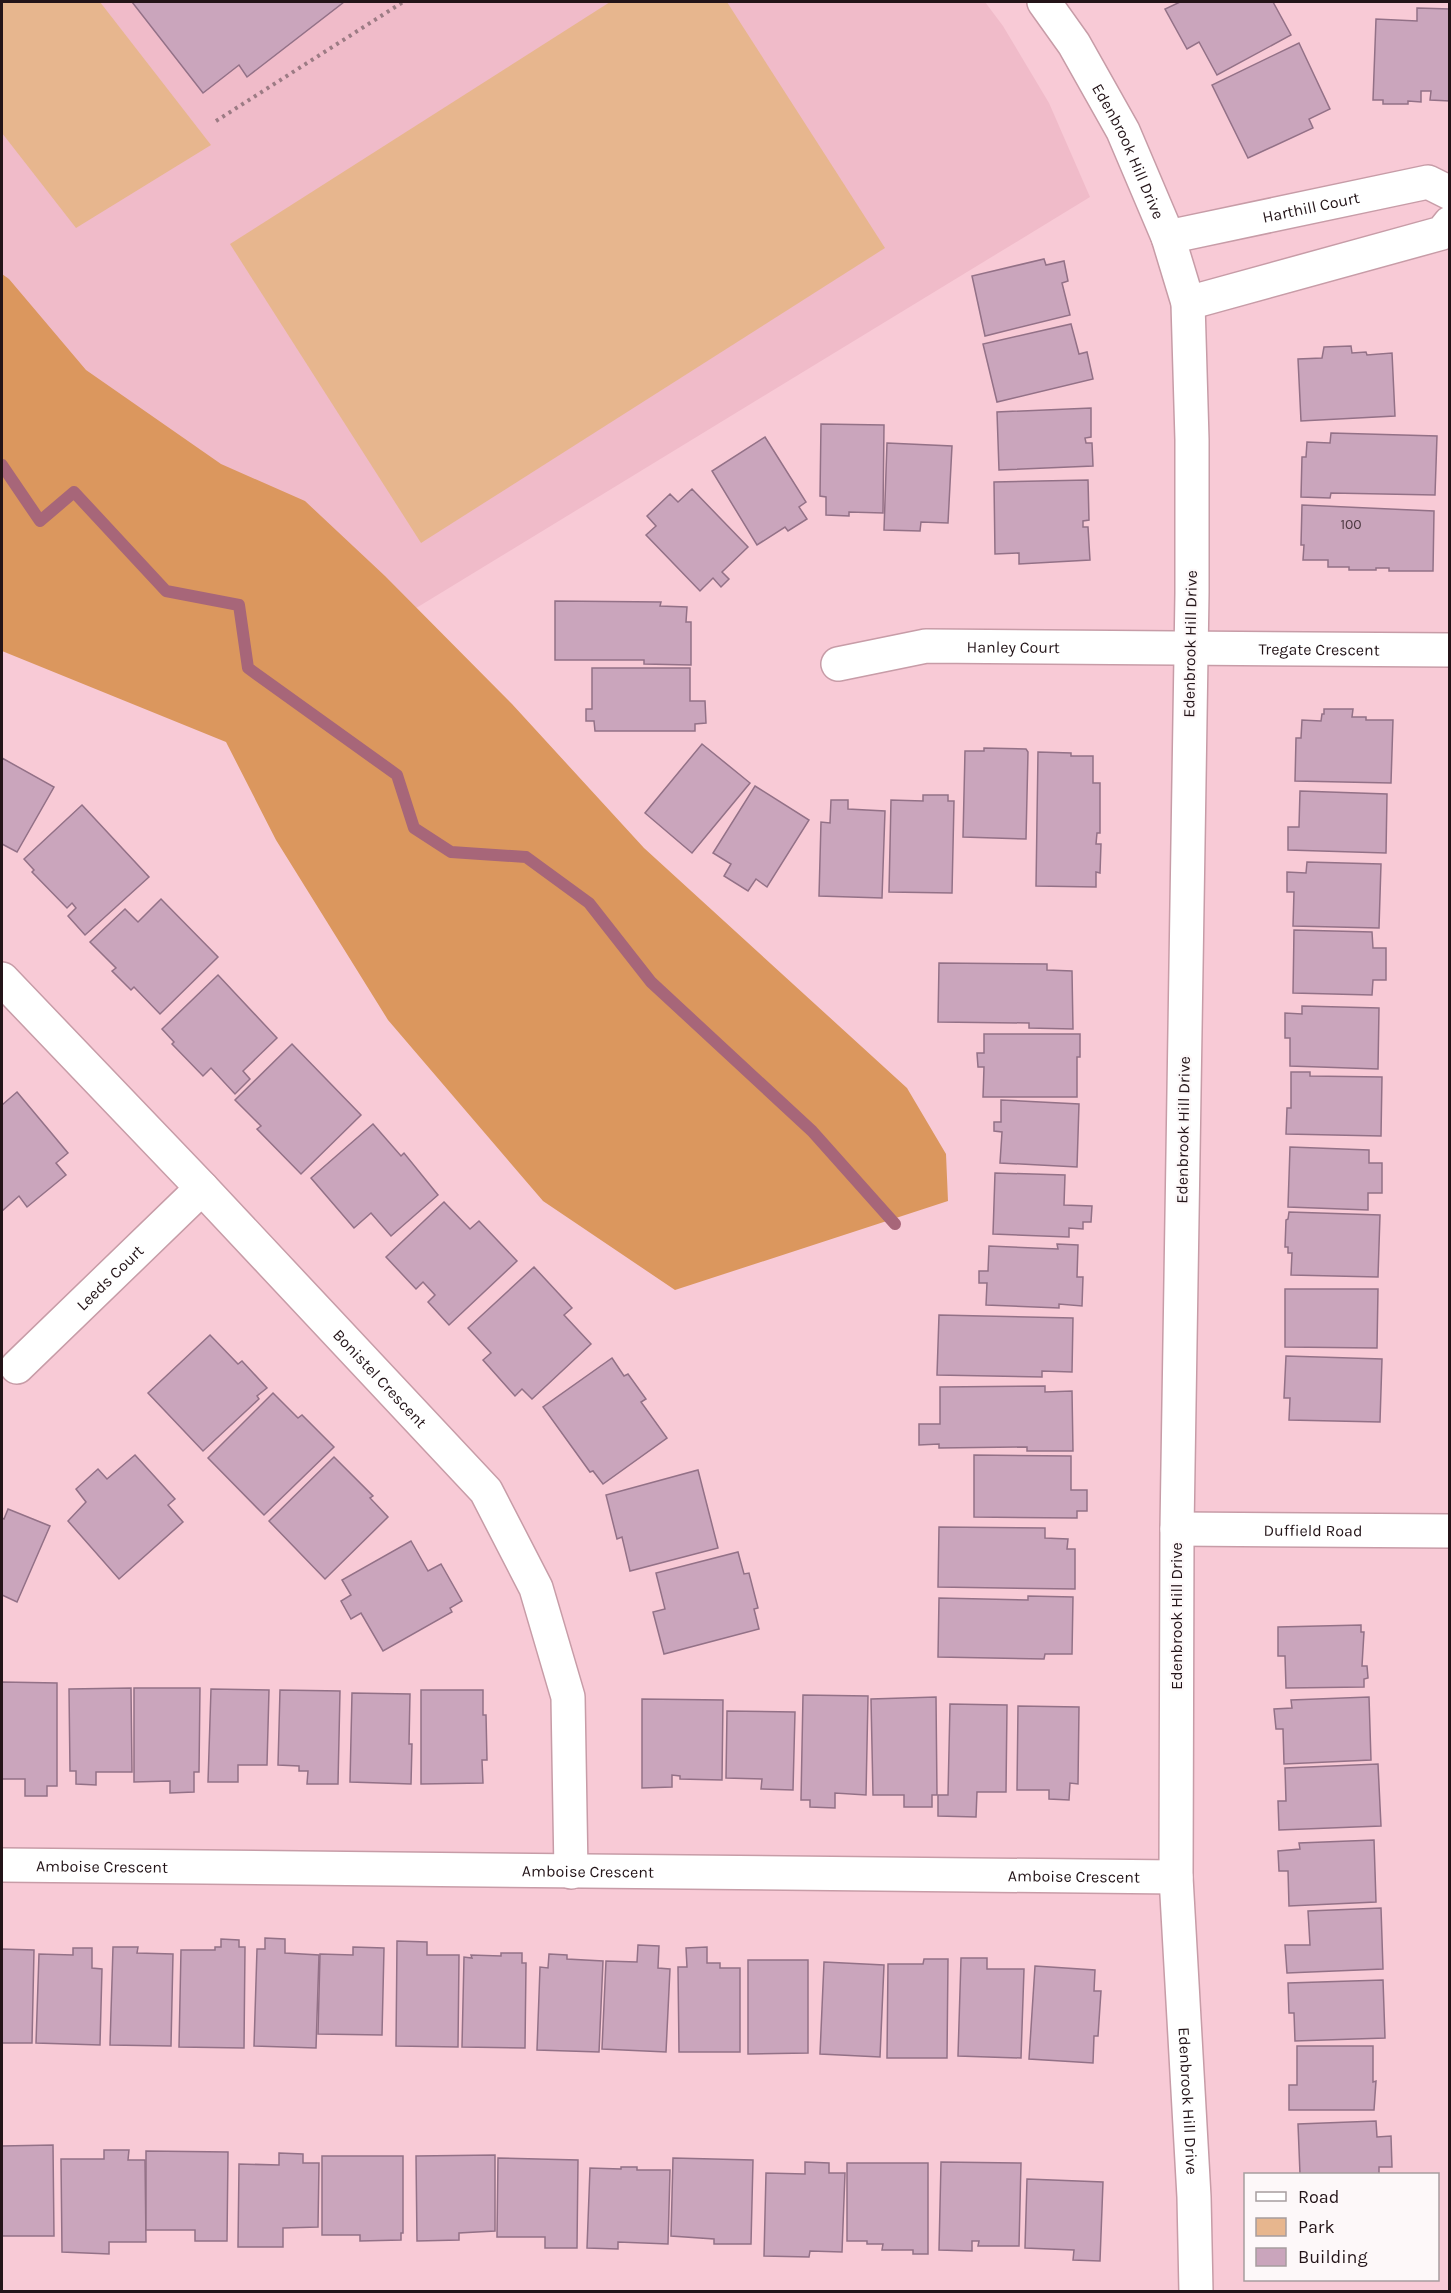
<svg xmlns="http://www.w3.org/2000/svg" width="1451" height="2293" font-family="Karla,sans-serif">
  <rect width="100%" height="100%" fill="#f8cad6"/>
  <path fill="#f0bbc9" d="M2,2H985L1003,26L1049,103L1090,197L408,613L43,363L2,288Z"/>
  <g fill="#e7b68e">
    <path d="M2,2H100L211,145L76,228L2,133Z"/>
    <path d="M610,2H727L885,248L421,543L230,244Z"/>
  </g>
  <path fill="#db975e" d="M2,274L9,279L86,370L221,464L305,501L385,576L512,704L644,848L907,1088L946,1154L948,1201L675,1290L543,1201L388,1020L276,840L226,742L2,651Z"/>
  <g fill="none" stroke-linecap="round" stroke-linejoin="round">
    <path stroke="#a76679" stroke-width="12" d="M2,465L40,521L74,492L166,591L239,605L248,668L397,775L414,828L451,852L526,857L589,903L651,982L812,1131L895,1224"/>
  </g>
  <g fill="#caa5bc" stroke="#937187" stroke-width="1.5">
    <path d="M132,2H344L247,77L239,65L203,93Z"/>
    <path d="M1180,2H1273L1291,35L1217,75L1199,42L1187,49L1165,9Z"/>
    <path d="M1417,8L1450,9V101L1430,100L1431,91H1421V102L1408,101V104H1383V100H1373L1376,19L1417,21Z"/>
    <path d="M1299,43L1330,109L1309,119L1313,128L1248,158L1212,85Z"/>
    <path d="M1044,259L1046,265L1064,261L1068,281L1062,283L1070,315L985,336L972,276Z"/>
    <path d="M1071,324L1079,354L1087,352L1093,379L997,402L983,344Z"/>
    <path d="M1351,346L1352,353L1366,352L1367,355L1392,353L1395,416L1301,421L1298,359L1322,358L1324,347Z"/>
    <path d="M1091,408V437L1085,438L1086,443H1092L1093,466L999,470L997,412Z"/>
    <path d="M821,424L884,425L883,513L849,512V516L826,515V497L820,496Z"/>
    <path d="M1331,433L1437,436L1435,495L1331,493L1330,498L1301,497L1302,457H1306L1307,442L1330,443Z"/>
    <path d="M765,437L806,502L799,507L807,519L788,531L785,527L757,545L712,471Z"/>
    <path d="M887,443L952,446L948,523L921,522L920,531L884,530Z"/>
    <path d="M1088,480L1089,520L1083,521V527H1088L1090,560L1019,564V553L995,554L994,482Z"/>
    <path d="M692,489L748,547L722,572L729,579L721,587L713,578L700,591L646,535L656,526L647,516L670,494L678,502Z"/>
    <path d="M1302,505L1434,511L1433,571H1389V568H1376V570H1349V567H1328V560H1303L1304,545H1301Z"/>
    <path d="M555,601L661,602L660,606L687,607L686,622H691V665L644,664V660H555Z"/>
    <path d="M592,668H690V701H705L706,723L695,724V731H595L594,721H586V709H592Z"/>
    <path d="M1324,709H1353L1352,717H1366V720H1393L1391,783L1295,781L1296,738H1301L1302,720L1321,721L1322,714H1324Z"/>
    <path d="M702,744L750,783L692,853L645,813Z"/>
    <path d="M984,748L1026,749L1028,752L1026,839L963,837L965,751H984Z"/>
    <path d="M1038,752L1071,753V756H1093V783H1100V833H1097L1096,844H1101L1100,873L1096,872V887L1036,886Z"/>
    <path d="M2,758L54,787L17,852L2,844Z"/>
    <path d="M755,786L809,820L767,887L756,879L748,891L724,876L731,864L713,853Z"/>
    <path d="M1300,791L1387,794L1386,853L1288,850V827H1299Z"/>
    <path d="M923,795H948V801H954L952,893L889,892L891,800L923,801Z"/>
    <path d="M831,800H848V809L885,811L882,898L819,896L821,822L830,823Z"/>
    <path d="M82,805L149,877L85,935L68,916L76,908L72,903L67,908L32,872L34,870L24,859Z"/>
    <path d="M1307,862L1381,864L1379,928L1293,926L1294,892H1287V872L1306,873Z"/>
    <path d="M161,899L218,957L160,1014L134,987L131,990L112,971L116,968L90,942L125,909L138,922Z"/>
    <path d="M1294,930L1372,932L1373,948H1386V980H1373L1372,995L1293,993Z"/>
    <path d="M939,963L1047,964V970L1072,971L1073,1029L1029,1028V1023L938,1022Z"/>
    <path d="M218,975L277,1038L243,1071L250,1079L235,1094L211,1068L203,1076L172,1044L174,1042L162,1029Z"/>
    <path d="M1302,1006L1379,1008L1378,1069L1290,1066V1038H1285V1013L1302,1014Z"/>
    <path d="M984,1034H1080V1057H1077V1097H983L984,1067H978L977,1053H984Z"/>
    <path d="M292,1044L361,1115L301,1174L257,1129L261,1126L235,1100Z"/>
    <path d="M1291,1072H1310V1076L1382,1077L1381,1136L1286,1134L1287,1108H1291Z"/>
    <path d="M17,1092L68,1153L56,1163L66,1175L27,1207L19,1196L2,1211V1105Z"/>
    <path d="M1001,1100L1079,1104L1077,1167L1000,1163L1002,1132L994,1131V1122H1001Z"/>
    <path d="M373,1124L401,1156L404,1153L438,1195L391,1236L371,1213L354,1228L311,1178Z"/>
    <path d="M1290,1147L1369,1150V1163H1382V1193H1368V1210L1288,1207Z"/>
    <path d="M995,1173L1065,1175L1064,1205L1092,1206L1091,1222H1083V1229L1069,1228V1237L993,1234Z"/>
    <path d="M444,1202L470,1229L479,1221L517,1261L449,1325L428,1302L435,1295L423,1282L416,1289L386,1257Z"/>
    <path d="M1289,1212L1380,1215L1378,1277L1291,1275L1292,1253H1288V1247H1285L1286,1220L1288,1219Z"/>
    <path d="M1057,1244L1078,1245L1077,1277H1083L1082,1306L1059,1304V1308L986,1305L987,1283H979V1271H988L989,1246L1058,1249Z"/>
    <path d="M534,1267L572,1308L564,1315L591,1344L532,1399L522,1389L515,1396L483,1360L491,1353L468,1328Z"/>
    <path d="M1285,1289H1378L1377,1348L1285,1347Z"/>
    <path d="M939,1315L1073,1318L1072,1372L1042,1371V1377L937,1375Z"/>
    <path d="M210,1335L238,1364L242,1361L267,1388L257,1396L259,1399L203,1451L148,1393Z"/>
    <path d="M1286,1356L1382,1359L1380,1422L1289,1420L1290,1398H1284Z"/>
    <path d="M612,1358L624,1376L628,1374L646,1399L641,1402L667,1438L603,1484L593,1471L590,1472L543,1407Z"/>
    <path d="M1045,1386V1392L1072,1391L1073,1451H1027V1447L939,1448V1444L919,1445V1424H940V1387Z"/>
    <path d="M273,1393L298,1418L302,1415L334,1447L264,1515L208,1458Z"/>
    <path d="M135,1455L175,1499L168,1505L183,1522L119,1579L68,1521L86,1502L76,1489L98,1469L107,1479Z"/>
    <path d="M974,1455L1071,1456V1490H1087V1511H1077V1518L974,1517Z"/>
    <path d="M334,1457L373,1496L370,1498L388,1517L325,1579L269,1521Z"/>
    <path d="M698,1470L718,1548L630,1571L622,1537L617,1539L606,1495Z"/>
    <path d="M8,1509L50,1526L17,1602L2,1595V1518L4,1519Z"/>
    <path d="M939,1527L1045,1528V1538L1068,1539L1067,1549H1075V1589L938,1587Z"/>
    <path d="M411,1541L428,1571L441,1564L462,1601L450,1608L452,1612L383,1651L361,1613L351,1619L341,1601L351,1595L342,1580Z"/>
    <path d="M738,1552L744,1574L749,1573L758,1608L754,1609L759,1629L664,1654L653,1612L665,1609L656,1573Z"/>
    <path d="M1028,1596L1073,1597L1072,1654H1045L1044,1659L938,1657L939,1598L1028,1600Z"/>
    <path d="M1361,1625V1632H1364L1362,1666H1367L1368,1678L1364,1679V1687L1286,1688L1285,1656H1278V1627Z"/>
    <path d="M2,1682L57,1683V1786H47V1796H25V1779H2Z"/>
    <path d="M131,1688L132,1772H96V1785L76,1784V1771H70L69,1689Z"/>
    <path d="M134,1688H200L199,1772H194V1792L170,1793V1781L134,1782Z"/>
    <path d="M211,1689L269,1690L267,1765H238V1782H208Z"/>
    <path d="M280,1690L340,1691L338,1784H307L308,1771H299V1766L278,1765Z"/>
    <path d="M421,1690H483V1715H486L487,1760H482L483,1783L421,1784Z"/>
    <path d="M352,1693L410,1694L409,1744H412L411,1784L350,1782Z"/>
    <path d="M803,1695L868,1696L866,1795L835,1793V1808L810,1807V1800H801Z"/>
    <path d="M936,1697L937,1795H932V1807H904V1795H873L871,1699Z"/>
    <path d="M1369,1697L1371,1760L1284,1764L1283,1729H1276L1274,1709L1292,1708L1291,1700Z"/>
    <path d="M642,1699L723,1700L722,1780L680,1779V1776L672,1775V1787L642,1788Z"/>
    <path d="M950,1704L1007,1705L1006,1792H977L976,1817L938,1816V1795H948Z"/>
    <path d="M1018,1706L1079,1707L1078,1784L1070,1783L1069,1800L1049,1799V1790H1017Z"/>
    <path d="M727,1711L795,1712L793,1790L761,1789L762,1779L726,1778Z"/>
    <path d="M1378,1764L1381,1826L1279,1830L1278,1801H1286L1285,1768Z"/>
    <path d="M1374,1840L1376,1902L1289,1906L1288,1871H1279L1278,1851L1300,1849L1299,1843Z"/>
    <path d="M1381,1908L1383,1969L1287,1973L1285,1945H1310L1308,1911Z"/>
    <path d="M265,1938L285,1939V1953L319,1955L316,2048L254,2046L257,1949H265Z"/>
    <path d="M221,1939L239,1940V1947H245L244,2048L179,2047L181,1950H215V1947H221Z"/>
    <path d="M397,1941L427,1942V1955H459L458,2047L396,2046Z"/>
    <path d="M638,1945L659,1946L658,1968L670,1969L666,2052L602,2049L606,1961L637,1962Z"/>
    <path d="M113,1947H138L137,1953L173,1954L171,2046L110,2045Z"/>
    <path d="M353,1947L384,1948L382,2035L318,2034L320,1954L353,1955Z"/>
    <path d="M707,1947V1963H720V1968H740V2052H679L678,1967H687L686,1948Z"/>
    <path d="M73,1948H92V1968L102,1969L100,2045L36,2043L39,1954L73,1955Z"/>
    <path d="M2,1949L34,1950L32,2043H2Z"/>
    <path d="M501,1953H522V1963H526L525,2048L462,2047L464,1957L472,1958L471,1955L501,1956Z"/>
    <path d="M549,1954L567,1955V1959L603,1961L599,2052L537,2050L540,1967L548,1968Z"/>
    <path d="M961,1958H987V1969H1024L1021,2058L958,2056Z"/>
    <path d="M924,1959H948L947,2058H887L888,1964H923Z"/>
    <path d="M748,1960H808V2053L748,2054Z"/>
    <path d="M824,1962L884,1965L880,2057L820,2054Z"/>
    <path d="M1035,1966L1095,1970L1094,1991H1101L1098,2036H1094L1093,2063L1029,2059Z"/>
    <path d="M1383,1980L1385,2038L1295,2041L1294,2013H1289L1288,1983Z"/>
    <path d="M1297,2046H1373V2082L1376,2081L1374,2110H1289V2085H1297Z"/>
    <path d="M1376,2121L1377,2137L1391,2136L1392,2167H1379V2174H1300L1298,2124Z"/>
    <path d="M53,2145L54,2236H2V2146Z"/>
    <path d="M104,2150H129L128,2160H145L146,2242H109V2254L62,2252L61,2159H104Z"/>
    <path d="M146,2151L228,2152L227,2241H195V2230H146Z"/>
    <path d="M279,2153L303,2154V2163H319L318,2227L283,2228V2247H238L239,2164L279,2165Z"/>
    <path d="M495,2155V2231L459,2233V2240L417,2241L416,2156Z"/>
    <path d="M322,2156H403V2233H401V2240L360,2241V2235H322Z"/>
    <path d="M498,2158L578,2160L577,2248H545V2237H497Z"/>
    <path d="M673,2158L753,2160L751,2244H714V2239L671,2236Z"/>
    <path d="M805,2162L829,2163V2173H845L842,2252L810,2251L809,2257L764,2256L766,2173L805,2174Z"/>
    <path d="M941,2162L1021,2163L1019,2246H978L979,2241H972V2251L939,2250Z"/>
    <path d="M847,2163H928V2254H913V2250H882L883,2244H867V2241H847Z"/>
    <path d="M621,2167H637V2170H670L668,2244L618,2242V2249L587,2248L590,2168L621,2169Z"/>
    <path d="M1027,2179L1103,2182L1100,2261L1073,2260L1074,2250L1025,2248Z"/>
  </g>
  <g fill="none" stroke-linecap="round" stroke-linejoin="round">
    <g stroke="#c79ca7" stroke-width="36">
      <g id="minor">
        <path id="s1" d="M1168,237L1428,182L1450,193"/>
        <path d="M1188,303L1442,233L1450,223"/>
        <path id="s2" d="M838,664L926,646L1450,650"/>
        <path id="s3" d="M2,979L202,1188L486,1491L536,1588L568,1697L571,1872"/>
        <path id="s4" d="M17,1367L202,1188"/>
        <path id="s5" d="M2,1865L1176,1877"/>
      </g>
    </g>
    <g stroke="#c79ca7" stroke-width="36">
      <g id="tertiary">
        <path id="s6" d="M1044,2L1074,44L1123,131L1168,237L1188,303L1192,440V593L1177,1529L1176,1877L1194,2197L1196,2292"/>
        <path id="s7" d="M1177,1529L1450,1531"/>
      </g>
    </g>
    <path stroke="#9c7b84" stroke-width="4" stroke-dasharray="3 4.5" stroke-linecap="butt" d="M216,121L403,2"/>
    <use href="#minor" stroke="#fff" stroke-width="33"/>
    <use href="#tertiary" stroke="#fff" stroke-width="33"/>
  </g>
  <g text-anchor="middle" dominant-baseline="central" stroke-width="4.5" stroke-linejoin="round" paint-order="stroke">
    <g font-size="14" fill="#4d3841">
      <text x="1351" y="524">100</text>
    </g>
    <g font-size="16" fill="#231418" stroke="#fdf8f9">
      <text stroke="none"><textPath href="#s6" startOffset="172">Edenbrook Hill Drive</textPath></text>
      <text stroke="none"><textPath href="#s1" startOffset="146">Harthill Court</textPath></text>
      <text transform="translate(1190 644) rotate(-89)">Edenbrook Hill Drive</text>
      <text stroke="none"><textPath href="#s2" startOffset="177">Hanley Court</textPath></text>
      <text stroke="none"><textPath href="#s2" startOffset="483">Tregate Crescent</textPath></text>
      <text transform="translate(1183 1130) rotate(-89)">Edenbrook Hill Drive</text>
      <text stroke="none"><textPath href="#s4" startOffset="129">Leeds Court</textPath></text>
      <text stroke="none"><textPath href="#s3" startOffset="550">Bonistel Crescent</textPath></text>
      <text stroke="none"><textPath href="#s7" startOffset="136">Duffield Road</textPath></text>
      <text transform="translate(1176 1616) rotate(-90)">Edenbrook Hill Drive</text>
      <text stroke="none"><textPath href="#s5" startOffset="100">Amboise Crescent</textPath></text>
      <text stroke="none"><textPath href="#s5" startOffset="586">Amboise Crescent</textPath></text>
      <text stroke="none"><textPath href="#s5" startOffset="1072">Amboise Crescent</textPath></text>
      <text stroke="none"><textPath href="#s6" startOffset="2134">Edenbrook Hill Drive</textPath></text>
    </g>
  </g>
  <rect width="1451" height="2293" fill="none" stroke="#231418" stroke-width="6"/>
  <rect x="1244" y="2173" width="195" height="108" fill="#fdf8f9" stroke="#a69d9f" stroke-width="1.5"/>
  <rect x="1256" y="2192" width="30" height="9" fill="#ffffff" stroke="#a69d9f" stroke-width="1.5"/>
  <text x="1298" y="2203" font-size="18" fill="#231418">Road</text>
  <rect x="1256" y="2218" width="30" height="18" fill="#e7b68e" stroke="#a69d9f" stroke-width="1.5"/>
  <text x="1298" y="2233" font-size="18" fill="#231418">Park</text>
  <rect x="1256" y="2248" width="30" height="18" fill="#caa5bc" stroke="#a69d9f" stroke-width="1.5"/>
  <text x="1298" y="2263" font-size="18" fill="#231418">Building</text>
</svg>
